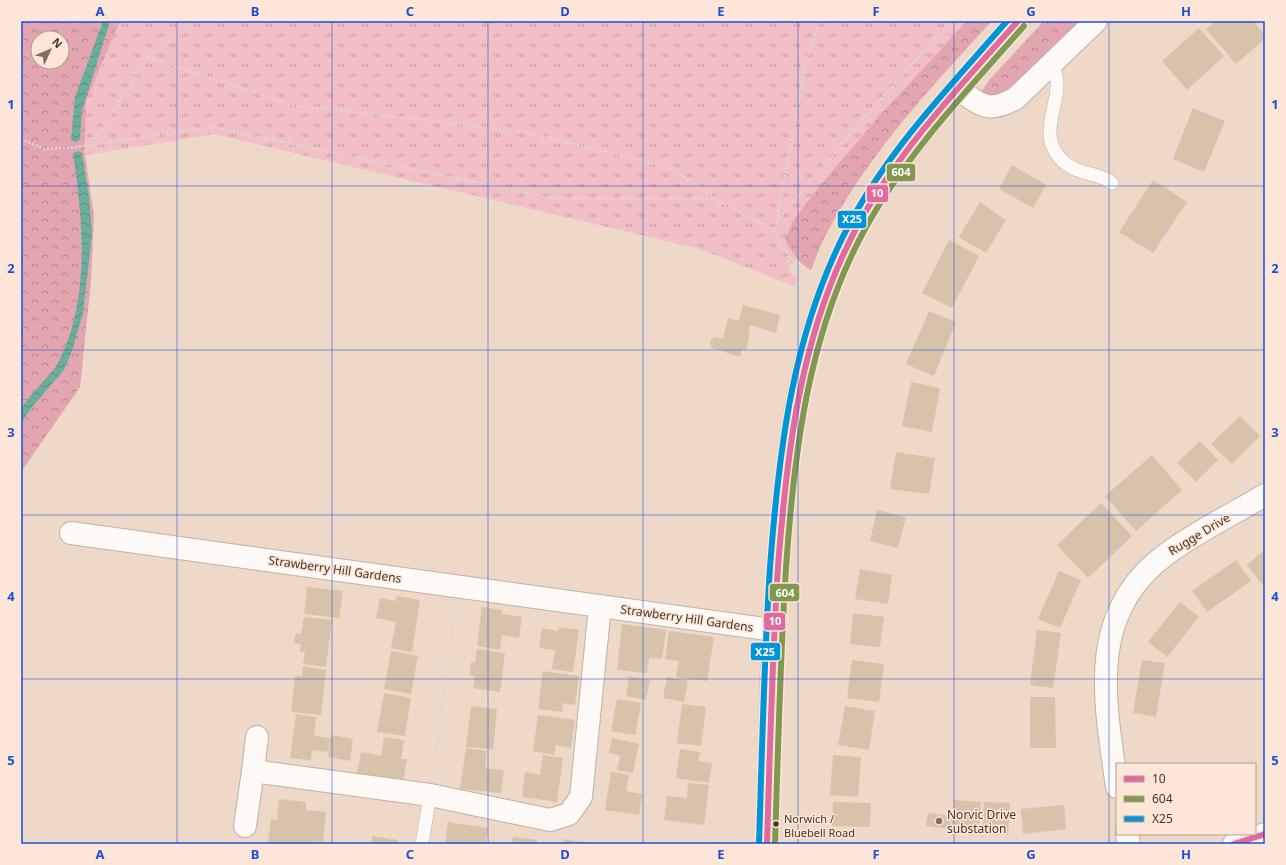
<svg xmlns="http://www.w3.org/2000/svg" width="1286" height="865" font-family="'Noto Sans',sans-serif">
  <defs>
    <pattern id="grass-tufts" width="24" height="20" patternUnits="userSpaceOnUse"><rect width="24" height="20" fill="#f1bfc5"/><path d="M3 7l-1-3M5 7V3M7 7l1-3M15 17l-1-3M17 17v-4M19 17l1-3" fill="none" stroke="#c59ca0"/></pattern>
    <pattern id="forest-crowns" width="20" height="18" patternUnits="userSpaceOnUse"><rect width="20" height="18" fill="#e3a5b0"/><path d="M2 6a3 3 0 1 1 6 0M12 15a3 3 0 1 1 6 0" fill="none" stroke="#ba878f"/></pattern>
    <pattern id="water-waves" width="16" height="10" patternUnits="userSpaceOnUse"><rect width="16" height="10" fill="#6bae9b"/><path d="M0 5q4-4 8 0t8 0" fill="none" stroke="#5a8e7e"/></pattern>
  </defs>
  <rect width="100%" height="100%" fill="#eed8c7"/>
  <path fill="url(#grass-tufts)" d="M120,21H967L881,114L795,218L790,250L797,259L788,269L797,279L794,286L700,249L214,134L86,155V101Z"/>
  <g fill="url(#forest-crowns)" fill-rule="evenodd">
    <path d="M21,21H120L86,101L85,155L94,216L91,281L80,387L21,472ZM38,38H62V62H38Z"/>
    <path d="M967,21H992C932,86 870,152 828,231C821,243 816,257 811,270C798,263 791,252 785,239L795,218L825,180L881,114Z"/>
    <path d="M1044,21H1086L1008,94L993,101L979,95L990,79Z"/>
  </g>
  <g fill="url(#water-waves)">
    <path d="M103,21H110L82,111L80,139L76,142L71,140L75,97Z"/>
    <path d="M78,151L82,153L89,197L92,234L83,313L72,351L64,370L33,406L21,423C21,419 20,415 21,411C23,401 52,374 58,363C91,299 83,221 73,153Z"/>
  </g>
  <g fill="#d7c3aa">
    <path d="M1216,21H1253L1265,35V39L1236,64L1206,29Z"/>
    <path d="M1199,28L1224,56L1187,90L1162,61Z"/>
    <path d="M1193,108L1225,121L1204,172L1173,159Z"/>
    <path d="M1012,165L1046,185L1033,208L999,189Z"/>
    <path d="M1153,180L1187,202L1153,253L1119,232Z"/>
    <path d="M980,202L1006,220L986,253L959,237Z"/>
    <path d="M949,240L979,256L952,308L922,293Z"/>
    <path d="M743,305L780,315L776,333L750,325L748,332L750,333L746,350L742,349L740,357L712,348L710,344L711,339L716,337L723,339L728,318L739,321Z"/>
    <path d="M929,311L956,322L934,376L906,364Z"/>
    <path d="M911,382L940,388L932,432L902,426Z"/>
    <path d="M1240,416L1260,436L1232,464L1211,444Z"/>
    <path d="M1200,441L1218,460L1196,482L1177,463Z"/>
    <path d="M896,452L935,458L929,494L890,489Z"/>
    <path d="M1152,455L1182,490L1136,531L1105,496Z"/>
    <path d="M1101,503L1132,536L1088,578L1057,545Z"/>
    <path d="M877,510L906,517L898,548L870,541Z"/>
    <path d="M1265,550V582L1262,584L1247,565Z"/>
    <path d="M1236,560L1251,581L1207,612L1192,591Z"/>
    <path d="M860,569L892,575L888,604L855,599Z"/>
    <path d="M1059,571L1081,580L1060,628L1038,619Z"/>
    <path d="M307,587L343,591L339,618L304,614Z"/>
    <path d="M397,596L420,600L412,652L391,648L396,622L376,618L380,598L396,601Z"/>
    <path d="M1180,602L1199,617L1167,657L1148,642Z"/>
    <path d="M482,607L502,610V614L522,617L519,638L502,635L500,650L477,646Z"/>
    <path d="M853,613L884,617L880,647L850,644Z"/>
    <path d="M304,617L332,620L326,667L303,664L305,652H300L301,644L294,643L296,633L301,634Z"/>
    <path d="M622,624L666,630L662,659L649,658L647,673L617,670Z"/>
    <path d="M559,627L579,630L573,672L552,669L555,650L539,648L542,628L558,631Z"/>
    <path d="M1037,630L1061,633L1053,688L1030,685Z"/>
    <path d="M669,631L714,637L707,681L676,677L679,661L665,659Z"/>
    <path d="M477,649L505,653L500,692L473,688L475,676L469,675L471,662L475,663Z"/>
    <path d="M391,651L418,656L411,694L384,689Z"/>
    <path d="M852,660L884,664L879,702L847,698Z"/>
    <path d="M1142,660L1165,663L1156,717L1133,713Z"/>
    <path d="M303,666L326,670L321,715L291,712L295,676L302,677Z"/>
    <path d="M543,671L579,676L575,705L563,703L562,712L538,709Z"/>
    <path d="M629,676L650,680L646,700L626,696Z"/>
    <path d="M667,677L688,681L684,702L663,698Z"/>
    <path d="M384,693L411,698L405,736L377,732Z"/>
    <path d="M1030,697H1055L1056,748H1030Z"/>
    <path d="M617,699L641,703L635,735L611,731Z"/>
    <path d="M682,704L706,707L701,746L677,743Z"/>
    <path d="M471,706L497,709L493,749L466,747Z"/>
    <path d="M845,706L875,711L869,750L838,745Z"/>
    <path d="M296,714L316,717L314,736L330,738L328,752L312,750L311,760L290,758Z"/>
    <path d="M538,715L575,720L571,748L556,745L554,755L533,751Z"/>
    <path d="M331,735L353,739L350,761L328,757Z"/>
    <path d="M384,737L404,740L401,759H407L403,782L357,775L361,752L381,756Z"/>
    <path d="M612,738L639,744L633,773L617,770L620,756L609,753Z"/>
    <path d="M466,748L487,751L485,768L504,770L501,793L460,789Z"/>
    <path d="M680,749L700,752L698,761L712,763L709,783L676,778Z"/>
    <path d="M543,755L563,758L557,802L522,797L525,772L540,775Z"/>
    <path d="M833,755L861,757L858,797L830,795Z"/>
    <path d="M611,772L629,775L626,791L642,794L639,815L605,810Z"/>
    <path d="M688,783L709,785L704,825L664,820L667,796L687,798Z"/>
    <path d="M279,799L306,802V810L326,812L323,842L313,841V844H268L271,819L277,820Z"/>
    <path d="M954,800L981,802L979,831L951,829Z"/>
    <path d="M833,802L871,803L870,827L832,826Z"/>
    <path d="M984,802L1010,803L1008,835L982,833Z"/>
    <path d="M1064,805L1066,829L1023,834L1021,809Z"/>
    <path d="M928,813L951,816L950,829L926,826Z"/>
    <path d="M448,822L488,828L485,844H445Z"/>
    <path d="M372,836L398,840L397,844H371Z"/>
    <path d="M513,837L537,840V844H512Z"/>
    <path d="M564,839L588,843V844H563Z"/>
  </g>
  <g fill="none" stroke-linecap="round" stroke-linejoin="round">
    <g stroke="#c3b0a2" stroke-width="14">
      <g id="lane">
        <path d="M1051,65C1071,92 1033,129 1060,158C1077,177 1094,170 1112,183"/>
        <path d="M422,844L430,795"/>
      </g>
    </g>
    <g stroke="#c3b0a2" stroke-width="24">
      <g id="street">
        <path d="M959,88C979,107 991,113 1016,98L1096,21"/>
        <path d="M71,533L773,630"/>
        <path d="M257,737L253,771L430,795L550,820L569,814L581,797L600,606"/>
        <path d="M1117,787C1105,701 1085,612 1168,553C1198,531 1233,514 1265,495"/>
        <path d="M245,826L253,771"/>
        <path d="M1127,834L1129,844"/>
        <path d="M1234,844L1265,834"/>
      </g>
    </g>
    <g stroke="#c3b0a2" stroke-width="24">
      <path id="secondary" d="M767,844C769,777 770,710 773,643C773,623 776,604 777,584C785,462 797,334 858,225C900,150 962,85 1018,21"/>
    </g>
    <g stroke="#ded6d1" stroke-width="2.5" stroke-dasharray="2 2" stroke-linecap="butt">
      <path d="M148,57L295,106L409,118L534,134L670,168L716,198"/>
      <path d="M21,139L44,149L71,148L211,127L550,198L716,199L775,231"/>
      <path d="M91,146L148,57L193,21"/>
      <path d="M777,220L805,65L819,21"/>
      <path d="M788,256V263L797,270"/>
      <path d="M809,282L781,245L775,231L777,221L872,109L952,21"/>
      <path d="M433,773L455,608"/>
      <path d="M712,842L714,844"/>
    </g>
    <use href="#lane" stroke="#fcf9f7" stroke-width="13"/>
    <use href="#street" stroke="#fcf9f7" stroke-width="22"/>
    <use href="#secondary" stroke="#f8f5f3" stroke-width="22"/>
    <g stroke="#fbe6d8" stroke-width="9">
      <g id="bus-1">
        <path d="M767,844C770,751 772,659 778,567C787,449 801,330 858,225C900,149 961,85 1018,21"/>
        <path d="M1234,844L1265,834"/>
      </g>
    </g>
    <g stroke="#fbe6d8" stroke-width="9">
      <path id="bus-2" d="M775,844C778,752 780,660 786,568C794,452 808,333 865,229C906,154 968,90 1024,26"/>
    </g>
    <g stroke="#fbe6d8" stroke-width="9">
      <path id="bus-3" d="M759,844C762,751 764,659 770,567C779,448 793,328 851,221C891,147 952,84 1007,21"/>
    </g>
    <use href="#bus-1" stroke="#e06c9f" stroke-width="6"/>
    <use href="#bus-2" stroke="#819850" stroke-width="6"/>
    <use href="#bus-3" stroke="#0095d9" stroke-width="6"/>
  </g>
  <path fill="none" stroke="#1d4ed8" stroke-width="1" stroke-opacity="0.55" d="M177,21V844M332,21V844M488,21V844M643,21V844M798,21V844M954,21V844M1109,21V844M21,186H1265M21,350H1265M21,515H1265M21,679H1265"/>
  <circle fill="#836e5f" stroke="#fbe6d8" stroke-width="1.5" cx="939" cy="821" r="4"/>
  <circle fill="#493527" stroke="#fbe6d8" stroke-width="1.5" cx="776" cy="824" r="3.5"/>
  <g text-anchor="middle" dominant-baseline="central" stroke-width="3" stroke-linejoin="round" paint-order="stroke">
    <g font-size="11" fill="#493527" stroke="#fbe6d8" text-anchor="start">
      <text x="784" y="818">Norwich /<tspan x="784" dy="14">Bluebell Road</tspan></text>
    </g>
    <g font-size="12" fill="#493527" stroke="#fbe6d8">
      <text transform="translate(1199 534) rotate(-31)">Rugge Drive</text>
      <text transform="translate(335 569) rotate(8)">Strawberry Hill Gardens</text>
      <text transform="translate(687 618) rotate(8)">Strawberry Hill Gardens</text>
    </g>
    <g font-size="12" fill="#493527" stroke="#fbe6d8" text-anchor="start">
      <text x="947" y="814">Norvic Drive<tspan x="947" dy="14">substation</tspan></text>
    </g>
  </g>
  <g stroke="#fbe6d8" stroke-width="1.5">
    <rect x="886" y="163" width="30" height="19" rx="4" fill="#819850"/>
    <rect x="866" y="184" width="23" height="19" rx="4" fill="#e06c9f"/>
    <rect x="837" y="210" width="30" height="19" rx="4" fill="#0095d9"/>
    <rect x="769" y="583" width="31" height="19" rx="4" fill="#819850"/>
    <rect x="763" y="612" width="23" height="19" rx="4" fill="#e06c9f"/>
    <rect x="750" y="642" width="31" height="19" rx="4" fill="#0095d9"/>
  </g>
  <g font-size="11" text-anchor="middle" font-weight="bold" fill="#fff">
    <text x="901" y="176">604</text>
    <text x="877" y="197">10</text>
    <text x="852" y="223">X25</text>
    <text x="785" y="597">604</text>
    <text x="775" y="625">10</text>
    <text x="765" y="656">X25</text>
  </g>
  <rect width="1286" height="865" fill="none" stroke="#fbe6d8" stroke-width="44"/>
  <rect x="1116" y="763" width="140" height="72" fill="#fbe6d8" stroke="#b49f91"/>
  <rect x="1124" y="776" width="20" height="6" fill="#e06c9f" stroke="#b49f91"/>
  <text x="1152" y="783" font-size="12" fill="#493527">10</text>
  <rect x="1124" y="796" width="20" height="6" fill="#819850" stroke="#b49f91"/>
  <text x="1152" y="803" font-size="12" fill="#493527">604</text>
  <rect x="1124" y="816" width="20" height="6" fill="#0095d9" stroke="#b49f91"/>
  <text x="1152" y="823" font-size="12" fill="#493527">X25</text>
  <g transform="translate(50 50) rotate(46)"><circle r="19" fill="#fbe6d8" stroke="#b49f91"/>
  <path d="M0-3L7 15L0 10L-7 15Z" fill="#836e5f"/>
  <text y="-6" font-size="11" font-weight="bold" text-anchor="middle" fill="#493527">N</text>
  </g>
  <rect x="22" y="22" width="1242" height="821" fill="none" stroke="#1d4ed8" stroke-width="1.5"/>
  <g font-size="13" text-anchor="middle" font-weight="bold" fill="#1d4ed8">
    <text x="100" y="16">A</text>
    <text x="255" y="16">B</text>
    <text x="410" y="16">C</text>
    <text x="565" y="16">D</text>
    <text x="721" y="16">E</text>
    <text x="876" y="16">F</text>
    <text x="1031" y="16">G</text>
    <text x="1186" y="16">H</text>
    <text x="11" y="109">1</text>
    <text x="1275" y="109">1</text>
    <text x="11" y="273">2</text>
    <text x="1275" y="273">2</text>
    <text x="11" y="437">3</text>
    <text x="1275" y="437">3</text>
    <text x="11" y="601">4</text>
    <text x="1275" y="601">4</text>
    <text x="11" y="765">5</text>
    <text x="1275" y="765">5</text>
    <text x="100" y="859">A</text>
    <text x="255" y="859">B</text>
    <text x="410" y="859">C</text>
    <text x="565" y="859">D</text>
    <text x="721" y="859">E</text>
    <text x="876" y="859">F</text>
    <text x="1031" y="859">G</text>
    <text x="1186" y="859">H</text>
  </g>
</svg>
